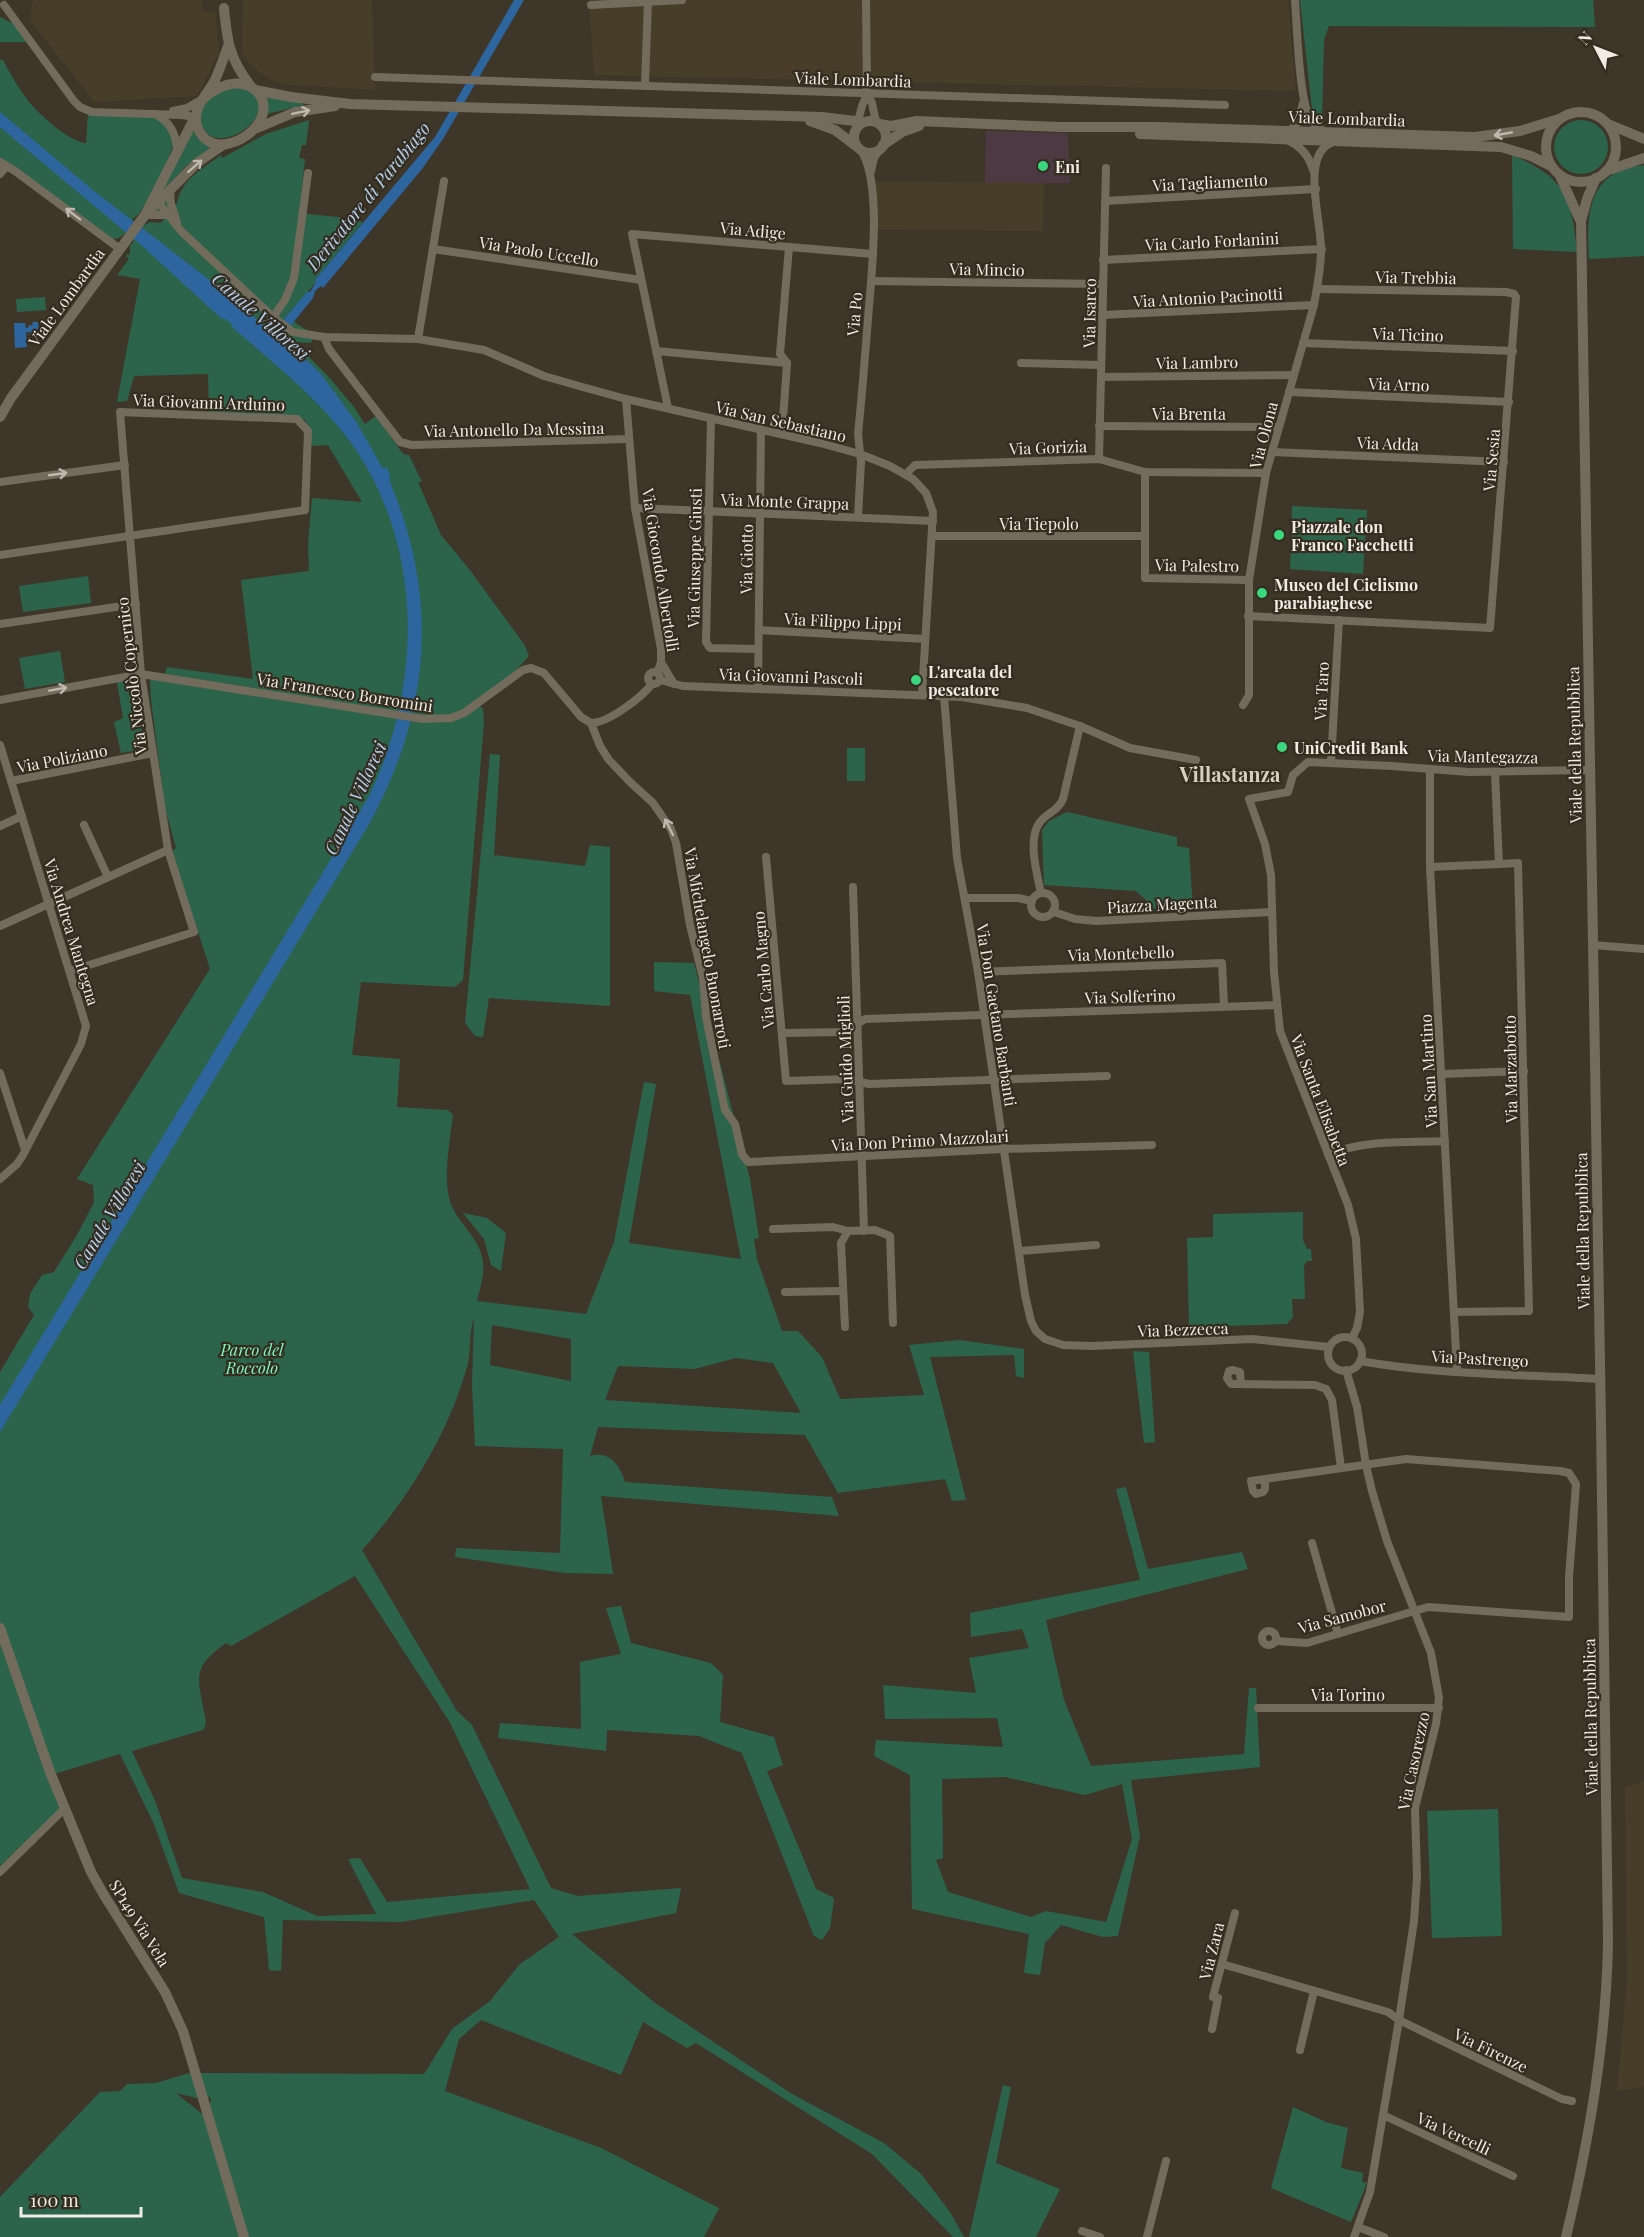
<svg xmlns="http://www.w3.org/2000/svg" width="1644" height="2237" font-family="'Playfair Display',serif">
  <rect width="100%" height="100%" fill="#3e3729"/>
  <path fill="#4c3942" d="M986,131L1068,133L1070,183H985Z"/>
  <g fill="#483d29">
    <path d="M33,0H202L203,11L215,12L219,53L197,96L94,102L30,20Z"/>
    <path d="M243,0H372L375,90L284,84L271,80L258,71L248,62L242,52Z"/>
    <path d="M589,0H1288L1296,91L594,75Z"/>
    <path d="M875,182L1044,183L1043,231L877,230Z"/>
    <path d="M1644,1781V2087L1617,2091L1627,1980L1625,1787Z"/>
  </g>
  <g fill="#2c644b" fill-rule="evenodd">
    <path d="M1300,0H1593L1595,27L1329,26L1324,40L1322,122L1313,118Z"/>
    <path d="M0,17L14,24L26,42H0Z"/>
    <path d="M0,60H3C10,73 17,86 26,98C35,111 70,143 86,143L88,114C108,115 138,112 157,119C167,122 173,134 173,144C174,151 144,209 139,214C136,216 134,218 132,220L141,227L150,222L161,223L165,218L150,215L167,197L171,211C181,200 176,200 181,191C189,175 208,165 221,155L222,158L266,134L309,120L306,145H302L299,158L305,159L299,213L337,217L363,222L315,280L316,282L288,315L297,324L315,335L311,343L296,342L295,343L328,376L354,407L365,424L376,416L403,454L409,455L422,482H418L441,535L469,569L524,644L529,656L517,669L516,673L478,704L483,709L484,722L463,980L455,987L361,982L352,1055L400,1059L397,1107L448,1110L453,1115C450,1140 442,1181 451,1204C454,1213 461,1221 466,1228C488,1256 486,1268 477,1301L586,1314L614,1242L644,1082L656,1084L629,1243L741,1259L690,995L654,991V962L694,963L750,1179L759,1238L754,1239L757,1259L782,1331H798L822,1357L840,1399L924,1395L909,1345L959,1340L1024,1349V1378L1016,1376L1014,1355L930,1357L966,1500L952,1501L945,1479L838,1493L805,1435L598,1427L590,1456C609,1450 620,1465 625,1482L832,1497L839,1516L601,1496L613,1574L565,1573L455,1557L456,1548L560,1553L563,1449L475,1446L472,1385L474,1317C469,1333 471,1348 468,1363C451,1429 408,1500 362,1550L457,1711L472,1725L551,1888L578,1896L681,1888L676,1913L572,1934L655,2003L792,2094L884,2143L921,2174L950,2212L964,2237H953L872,2154L696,2043L687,2048L643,2022L621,2075L481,2020L459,2039L445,2091L601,2148L719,2208L704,2237H0V2197L100,2092L120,2091L127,2084L156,2083L189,2073L424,2074L452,2029L490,2001L520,1964L559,1937L534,1900L401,1922L283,1920L281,1971L269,1970L264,1917L179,1893L154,1824L120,1754L54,1774L67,1802L0,1866V1372L34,1315L28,1307L30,1294L42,1275L54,1272L77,1235L94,1202L93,1185L77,1179L210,969L172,851L176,848L165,808L151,700L150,679L256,696L254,688L165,674L167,667L253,679L241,580L309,571L308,544L312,498L362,502L328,445L311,446L310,428L304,419L209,415L208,374L134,376L127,401L117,402L140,279L117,275L129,259L126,256L127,254L130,255V246L134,241L125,233C118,241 111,240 102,236L0,158ZM492,1325L571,1339V1381L490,1365ZM736,1358L773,1363L801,1413L605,1400L618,1366L695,1369ZM355,1576L449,1721L530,1889L387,1902L360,1858L348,1859L376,1914L317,1916L263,1892L182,1878L156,1803L132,1751L203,1730C207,1724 206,1720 204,1712C197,1675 193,1667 226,1643L231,1646ZM176,2093L196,2098L210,2097L211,2101L202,2114Z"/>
    <path d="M229,87L250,90C252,93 256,97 258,101C265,121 235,140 218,138C202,137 194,114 205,102C210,96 222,91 229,87Z"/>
    <path d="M265,95L300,101L304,105L267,114L268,108Z"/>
    <circle cx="1581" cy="147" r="27"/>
    <path d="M191,128L198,139L211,147L187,165L160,194Z"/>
    <path d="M1512,155C1565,178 1571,195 1577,252L1513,249Z"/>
    <path d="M1644,165V256L1589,259C1586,212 1588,171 1644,165Z"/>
    <path d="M45,297L46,310L17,312L16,299Z"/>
    <path d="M1292,506L1367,510L1363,574L1290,569Z"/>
    <path d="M88,576L91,603L23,612L19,586Z"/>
    <path d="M60,651L65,682L25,689L19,658Z"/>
    <path d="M127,680L135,686L144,742L139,750L121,753L114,722L123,718L117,682Z"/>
    <rect x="847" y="748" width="18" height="33"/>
    <path d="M490,754L500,755L494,855L585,866L590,845L610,847V1006L489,998L483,1037L475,1036L465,1023Z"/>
    <path d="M1067,812L1177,837V846L1189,848L1193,909L1150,912L1146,900L1136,891L1044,885L1042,830L1049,821Z"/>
    <path d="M1303,1212V1240L1307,1249H1311L1312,1261H1307L1304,1266L1305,1299H1292L1293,1317L1287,1324L1189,1327L1187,1238L1213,1237V1214Z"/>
    <path d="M463,1213L487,1218L506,1233L501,1271L491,1265L484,1239Z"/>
    <path d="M1133,1351L1149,1352L1155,1442L1144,1443Z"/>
    <path d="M1126,1487L1148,1569L1242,1552L1248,1569L1046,1620L1064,1700L1091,1766L1244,1754L1249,1688H1256L1260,1767L1131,1780L1140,1836L1118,1936L1103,1937L1061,1925L1045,1943L1040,1975L1024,1973L1029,1934L912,1909L910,1775L874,1756L876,1740L1003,1747L997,1718L885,1719L883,1685L976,1693L969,1658L1029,1648L1022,1629L971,1637L970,1613L1140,1580L1116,1489ZM1005,1777L1085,1795L1122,1784L1132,1839L1106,1922L1046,1911L1031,1917L948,1892L936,1860L943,1858L942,1779Z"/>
    <path d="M621,1606L631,1643L711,1663L723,1675L720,1722L774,1737L783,1765L767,1771L816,1889L834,1898L830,1928L822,1940L814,1936L742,1753L699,1736L607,1730L606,1751L498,1738L500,1723L581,1729L580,1662L621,1654L606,1608Z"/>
    <path d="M1498,1809L1502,1936L1432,1938L1427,1811Z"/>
    <path d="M1003,2085L1011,2087L996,2163L1060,2189L1036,2237H969Z"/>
    <path d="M1293,2107L1326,2122L1348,2128L1341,2168L1363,2173L1362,2182L1367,2183L1351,2222L1271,2188Z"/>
  </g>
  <g fill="#2d659e">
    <path d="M514,0H524L443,139L422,169L323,288L321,286L315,291L313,298L282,336L321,374L357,423L383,469L387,467L390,476V482C440,601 430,714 368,826L0,1432V1405L368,798C421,691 425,553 356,450C323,401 275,365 231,326L232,324L224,318L222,319L140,244L0,127V112L94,191L229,295L244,310L245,309L263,325L275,330L307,292H310L316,282L315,280L435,137Z"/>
    <path d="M32,322H38L39,331H35V333L26,332L27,347L15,348L14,323H25L26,328H28V326L33,325Z"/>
  </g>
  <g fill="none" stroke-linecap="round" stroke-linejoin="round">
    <g stroke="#736b5c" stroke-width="8">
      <path d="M1295,0C1297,26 1299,99 1310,119C1313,125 1318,128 1324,131"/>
      <path d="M4,5L74,101L80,107L92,112L182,115L195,117"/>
      <path d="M591,5L682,0"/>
      <path d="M375,77L1225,105"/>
      <path d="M645,85L648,2"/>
      <path d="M867,94L872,103L876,122"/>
      <path d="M173,111L187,108L201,100"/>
      <path d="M155,114C170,122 176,133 177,150"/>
      <path d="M856,129L862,106L867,94L866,0"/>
      <path d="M1290,131L1298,122L1303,103"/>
      <path d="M1289,141C1302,147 1309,156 1313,170"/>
      <path d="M0,162L15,171L120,249"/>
      <path d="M871,171L874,158L880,149"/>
      <path d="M0,174L6,167"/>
      <path d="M170,191L171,204L177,222"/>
      <path d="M158,198L159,203L181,231L273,317L293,332L324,337L418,339L484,350L544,376L579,386L626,399L820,443L860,454L890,466L913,479L926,493L933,512L922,695"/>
      <path d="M1105,201L1316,189"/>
      <path d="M145,215H168"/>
      <path d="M433,249L641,280"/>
      <path d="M1103,260L1322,249"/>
      <path d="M871,281L1103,284"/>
      <path d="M1102,315L1314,305"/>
      <path d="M273,317L285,300L294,278L308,173"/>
      <path d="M324,337L329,349L400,442L412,445L629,439"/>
      <path d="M418,339L444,181"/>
      <path d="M1303,343L1513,351"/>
      <path d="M656,351L787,363"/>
      <path d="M1021,363L1101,365"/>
      <path d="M1101,377L1294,375"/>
      <path d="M1289,392L1509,402"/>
      <path d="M626,399L635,508L661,649V662L657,673"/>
      <path d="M668,408L632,234L873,254"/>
      <path d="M711,418L706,642L710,648L758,649"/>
      <path d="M1099,426L1278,427"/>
      <path d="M782,434L787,363L780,354L789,247"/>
      <path d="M1272,452L1504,462"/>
      <path d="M1099,459L1106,168"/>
      <path d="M1145,472V578L1249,580"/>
      <path d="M906,474L915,465L1099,459L1145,472L1266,473"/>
      <path d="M0,482L125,465"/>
      <path d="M635,508L933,521"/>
      <path d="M858,517L861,462L858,434C862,395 865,357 868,319C871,277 883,185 861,150"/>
      <path d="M932,536H1145"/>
      <path d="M0,555L305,510L308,431L297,419L120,412L141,674L168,850L194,932L70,971"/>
      <path d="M1248,616L1490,628L1516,297L1514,294L1506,292L1317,289"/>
      <path d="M0,624L136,604"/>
      <path d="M759,630L925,639"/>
      <path d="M661,662L674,684"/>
      <circle cx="654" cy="678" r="6"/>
      <path d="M660,680L683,686L962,697L1027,708L1080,726L1130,748L1196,760"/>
      <path d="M758,689L761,429"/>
      <path d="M944,696L957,858L978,972L1025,1295L1031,1321L1036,1331L1045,1339L1063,1345L1091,1346L1252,1339L1329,1347"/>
      <path d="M0,700L141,674L423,719L451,718L464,713L523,670L531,668L544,673L581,717L591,723L600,746L609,760L630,782L653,803L671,829L676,843L690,925L703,978L706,1017L725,1110L735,1124L742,1154L748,1162L1003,1149L1152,1145"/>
      <path d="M1243,705L1249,695V580L1266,473L1314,305C1317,287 1321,269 1321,250C1322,223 1300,156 1331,143"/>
      <path d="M591,723C608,723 641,698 652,684"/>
      <path d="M0,745L86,1026L81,1044L23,1155L17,1164L0,1179"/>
      <path d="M1331,762L1339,620"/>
      <path d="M1430,769V867L1457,1371"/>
      <path d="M11,781L153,753"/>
      <path d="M84,825L108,877"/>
      <path d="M0,826L22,816"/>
      <path d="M766,857L786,1081L846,1079L869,1084L1107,1076"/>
      <path d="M1430,867L1499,864"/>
      <path d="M853,887L864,1231"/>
      <circle cx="1043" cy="905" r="12"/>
      <path d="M1041,893C1037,874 1027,839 1040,822C1047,813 1058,811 1063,799L1080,726"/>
      <path d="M966,898H1018L1032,901"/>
      <path d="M1054,912L1075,919L1097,921L1272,912"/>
      <path d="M0,926L168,850"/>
      <path d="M1593,945L1644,949"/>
      <path d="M978,972L1222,963L1224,1006"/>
      <path d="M782,1033L845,1032L865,1019L1277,1005"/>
      <path d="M0,1073L25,1150"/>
      <path d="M1441,1074L1524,1071"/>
      <path d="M1328,1155C1364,1139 1406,1143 1445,1141"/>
      <path d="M773,1229L833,1227L848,1231"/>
      <path d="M1020,1251L1096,1245"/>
      <path d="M785,1292L843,1291"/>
      <path d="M1454,1312L1529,1311L1518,863L1499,864L1495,772"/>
      <path d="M845,1327L841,1243L848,1231L875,1230L890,1236L893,1323"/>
      <circle cx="1345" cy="1354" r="17"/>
      <path d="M1352,1338L1357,1328L1360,1312L1356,1239L1348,1205L1280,1031L1274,972L1271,875L1265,844L1249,799L1288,792L1293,775L1308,762L1392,766L1469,772L1590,770"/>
      <path d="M1360,1361C1438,1375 1520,1374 1600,1379"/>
      <path d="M1346,1370L1357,1407L1366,1465L1372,1491L1387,1541L1431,1653L1439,1698L1436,1724L1415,1808L1417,1877L1414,1921L1399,2020L1370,2192L1354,2237"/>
      <path d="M1241,1384L1240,1372L1233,1370L1229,1371L1227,1378L1231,1384H1235L1315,1385L1326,1389L1332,1400L1341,1468"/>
      <path d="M1265,1479V1489L1263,1492L1256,1494L1253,1491L1251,1481L1406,1459L1560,1471L1569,1473L1576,1484L1569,1578V1617L1428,1607L1307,1643L1276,1641"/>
      <path d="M1312,1543L1338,1634"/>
      <circle cx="1269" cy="1638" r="7"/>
      <path d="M1258,1708H1439"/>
      <path d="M0,1872L64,1809"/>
      <path d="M1222,1964L1388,2012L1399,2020L1562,2099L1572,2101"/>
      <path d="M1212,2029L1218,1998L1213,1997L1235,1913"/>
      <path d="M1300,2050L1314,1991"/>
      <path d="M1383,2115L1513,2176"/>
      <path d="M1358,2227L1384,2237"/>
      <path d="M1082,2231L1100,2237"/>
      <path d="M1147,2237L1166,2161"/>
    </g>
    <g stroke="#736b5c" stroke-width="10">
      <path d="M224,8C227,40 229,58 250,85"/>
      <path d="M255,90L291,97L350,104L822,117L863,122"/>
      <path d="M203,99C248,57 291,110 241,139C233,143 224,146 215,144C205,141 197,132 196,121C194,106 209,92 215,80C220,69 224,57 228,46"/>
      <circle cx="1581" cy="147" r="35"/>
      <path d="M810,121L835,130L856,146"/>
      <circle cx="870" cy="137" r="16"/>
      <path d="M879,124L891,126L917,121L1059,127H1158L1475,137L1520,131L1559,119"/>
      <path d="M1608,124L1644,139"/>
      <path d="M255,129L295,112L335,106"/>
      <path d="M1140,134L1501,147L1531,156L1551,166"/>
      <path d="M883,145L902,132L919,126"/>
      <path d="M1606,171L1644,158"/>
      <path d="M1560,176L1580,220"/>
      <path d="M150,210L197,163L223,145"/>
      <path d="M0,417L11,398L145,215L195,117"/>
      <path d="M0,1628L50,1772L91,1872L104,1895L165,1992L183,2031L244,2237"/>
      <path d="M1566,2237C1589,2140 1606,2043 1608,1943L1601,1423L1581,221L1587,199L1596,178"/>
    </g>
  </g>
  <defs><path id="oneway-shaft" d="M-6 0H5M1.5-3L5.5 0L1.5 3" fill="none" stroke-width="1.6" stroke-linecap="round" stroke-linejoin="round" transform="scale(1.5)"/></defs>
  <g stroke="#beb8ad">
    <use href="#oneway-shaft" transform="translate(301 112) rotate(-12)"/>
    <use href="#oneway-shaft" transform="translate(1503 134) rotate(170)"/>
    <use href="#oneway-shaft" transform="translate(195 166) rotate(-41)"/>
    <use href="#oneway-shaft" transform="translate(73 214) rotate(-143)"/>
    <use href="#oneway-shaft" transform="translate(58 474) rotate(-8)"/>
    <use href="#oneway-shaft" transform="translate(58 689) rotate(-10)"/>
    <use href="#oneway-shaft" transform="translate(669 827) rotate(-116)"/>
  </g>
  <g fill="#3bd77e" stroke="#342d1f" stroke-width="2">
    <circle cx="1043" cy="166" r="6"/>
    <circle cx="1279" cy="535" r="6"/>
    <circle cx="1262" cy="593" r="6"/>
    <circle cx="916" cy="680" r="6"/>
    <circle cx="1282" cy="747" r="6"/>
  </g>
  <g text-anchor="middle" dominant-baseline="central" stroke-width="4.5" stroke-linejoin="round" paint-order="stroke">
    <g font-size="16" fill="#f0ebe3" stroke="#342d1f">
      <text transform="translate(853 79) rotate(2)">Viale Lombardia</text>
      <text transform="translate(1347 118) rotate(2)">Viale Lombardia</text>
      <text transform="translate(1210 182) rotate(-3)">Via Tagliamento</text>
      <text transform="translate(753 230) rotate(5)">Via Adige</text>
      <text transform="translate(1212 241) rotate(-3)">Via Carlo Forlanini</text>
      <text transform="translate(539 251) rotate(9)">Via Paolo Uccello</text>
      <text transform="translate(987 269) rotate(1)">Via Mincio</text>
      <text transform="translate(1416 277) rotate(1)">Via Trebbia</text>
      <text transform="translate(66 297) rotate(-54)">Viale Lombardia</text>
      <text transform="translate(1208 297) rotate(-3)">Via Antonio Pacinotti</text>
      <text transform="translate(1089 313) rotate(-89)">Via Isarco</text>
      <text transform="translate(854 314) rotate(-85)">Via Po</text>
      <text transform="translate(1408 334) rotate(2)">Via Ticino</text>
      <text transform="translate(1197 362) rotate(-1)">Via Lambro</text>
      <text transform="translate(1399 384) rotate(2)">Via Arno</text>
      <text transform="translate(209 402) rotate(2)">Via Giovanni Arduino</text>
      <text x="1189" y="413">Via Brenta</text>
      <text transform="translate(781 421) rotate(13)">Via San Sebastiano</text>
      <text transform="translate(514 429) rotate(-1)">Via Antonello Da Messina</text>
      <text transform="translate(1263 435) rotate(-75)">Via Olona</text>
      <text transform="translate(1388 443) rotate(2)">Via Adda</text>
      <text transform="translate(1048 447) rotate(-2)">Via Gorizia</text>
      <text transform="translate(1491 460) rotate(-85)">Via Sesia</text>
      <text transform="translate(785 501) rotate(2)">Via Monte Grappa</text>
      <text x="1039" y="523">Via Tiepolo</text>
      <text transform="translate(694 558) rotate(-89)">Via Giuseppe Giusti</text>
      <text transform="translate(746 559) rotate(-89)">Via Giotto</text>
      <text transform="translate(1197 565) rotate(1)">Via Palestro</text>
      <text transform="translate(661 570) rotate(81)">Via Giocondo Albertolli</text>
      <text transform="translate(843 621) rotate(3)">Via Filippo Lippi</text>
      <text transform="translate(131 676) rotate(-97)">Via Niccolò Copernico</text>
      <text transform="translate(791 676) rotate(2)">Via Giovanni Pascoli</text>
      <text transform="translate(1321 691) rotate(-87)">Via Taro</text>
      <text transform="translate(345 692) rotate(9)">Via Francesco Borromini</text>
      <text transform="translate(1574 745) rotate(-91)">Viale della Repubblica</text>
      <text transform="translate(1483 756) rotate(1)">Via Mantegazza</text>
      <text transform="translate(62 758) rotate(-11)">Via Poliziano</text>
      <text transform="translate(1162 904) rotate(-3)">Piazza Magenta</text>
      <text transform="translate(72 932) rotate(73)">Via Andrea Mantegna</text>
      <text transform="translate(708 948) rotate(80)">Via Michelangelo Buonarroti</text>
      <text transform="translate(1121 953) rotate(-2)">Via Montebello</text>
      <text transform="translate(763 970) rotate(-95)">Via Carlo Magno</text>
      <text transform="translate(1130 996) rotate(-2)">Via Solferino</text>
      <text transform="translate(997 1015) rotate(81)">Via Don Gaetano Barbanti</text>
      <text transform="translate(845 1059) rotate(-92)">Via Guido Miglioli</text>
      <text transform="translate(1510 1069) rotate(-91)">Via Marzabotto</text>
      <text transform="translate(1428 1071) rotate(-93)">Via San Martino</text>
      <text transform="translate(1321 1100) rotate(69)">Via Santa Elisabetta</text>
      <text transform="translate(920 1140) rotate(-3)">Via Don Primo Mazzolari</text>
      <text transform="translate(1582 1231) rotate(-91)">Viale della Repubblica</text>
      <text transform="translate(1183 1329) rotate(-2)">Via Bezzecca</text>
      <text transform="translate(1480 1358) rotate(3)">Via Pastrengo</text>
      <text transform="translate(1342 1616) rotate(-15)">Via Samobor</text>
      <text x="1348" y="1694">Via Torino</text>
      <text transform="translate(1590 1717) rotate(-91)">Viale della Repubblica</text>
      <text transform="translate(1413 1761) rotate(-78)">Via Casorezzo</text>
      <text transform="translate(140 1923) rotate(58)">SP149 Via Vela</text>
      <text transform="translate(1211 1951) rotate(-76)">Via Zara</text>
      <text transform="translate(1491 2050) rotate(26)">Via Firenze</text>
      <text transform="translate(1454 2133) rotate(25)">Via Vercelli</text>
    </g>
    <g font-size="16" font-weight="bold" fill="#f0ebe3" stroke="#342d1f" text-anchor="start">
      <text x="1055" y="166">Eni</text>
      <text x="1291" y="526">Piazzale don<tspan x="1291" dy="18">Franco Facchetti</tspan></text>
      <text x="1274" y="584">Museo del Ciclismo<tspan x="1274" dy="18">parabiaghese</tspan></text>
      <text x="928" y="671">L'arcata del<tspan x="928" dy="18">pescatore</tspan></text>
      <text x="1294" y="747">UniCredit Bank</text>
    </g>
    <g font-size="16" font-style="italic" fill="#7af8bf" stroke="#342d1f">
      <text x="252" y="1349">Parco del<tspan x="252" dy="18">Roccolo</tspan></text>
    </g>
    <g font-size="18" font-style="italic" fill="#b4d1f2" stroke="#342d1f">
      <text transform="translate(368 196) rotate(-51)">Derivatore di Parabiago</text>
      <text transform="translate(261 316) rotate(41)">Canale Villoresi</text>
      <text transform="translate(355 798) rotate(-65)">Canale Villoresi</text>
      <text transform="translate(109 1215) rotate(-59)">Canale Villoresi</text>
    </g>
    <g font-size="20" font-weight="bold" fill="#d8cfbe" stroke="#342d1f">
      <text x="1230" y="773">Villastanza</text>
    </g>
  </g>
  <g transform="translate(1596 48) rotate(312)" stroke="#342d1f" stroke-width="4.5" paint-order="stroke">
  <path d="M0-4.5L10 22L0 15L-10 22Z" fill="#f0ebe3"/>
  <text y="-9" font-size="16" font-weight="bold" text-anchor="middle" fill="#f0ebe3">N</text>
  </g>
  <path d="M21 2207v9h120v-9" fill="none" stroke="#f0ebe3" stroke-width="3"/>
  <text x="30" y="2207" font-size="18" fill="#f0ebe3" stroke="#342d1f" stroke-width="4.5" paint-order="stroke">100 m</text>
</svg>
